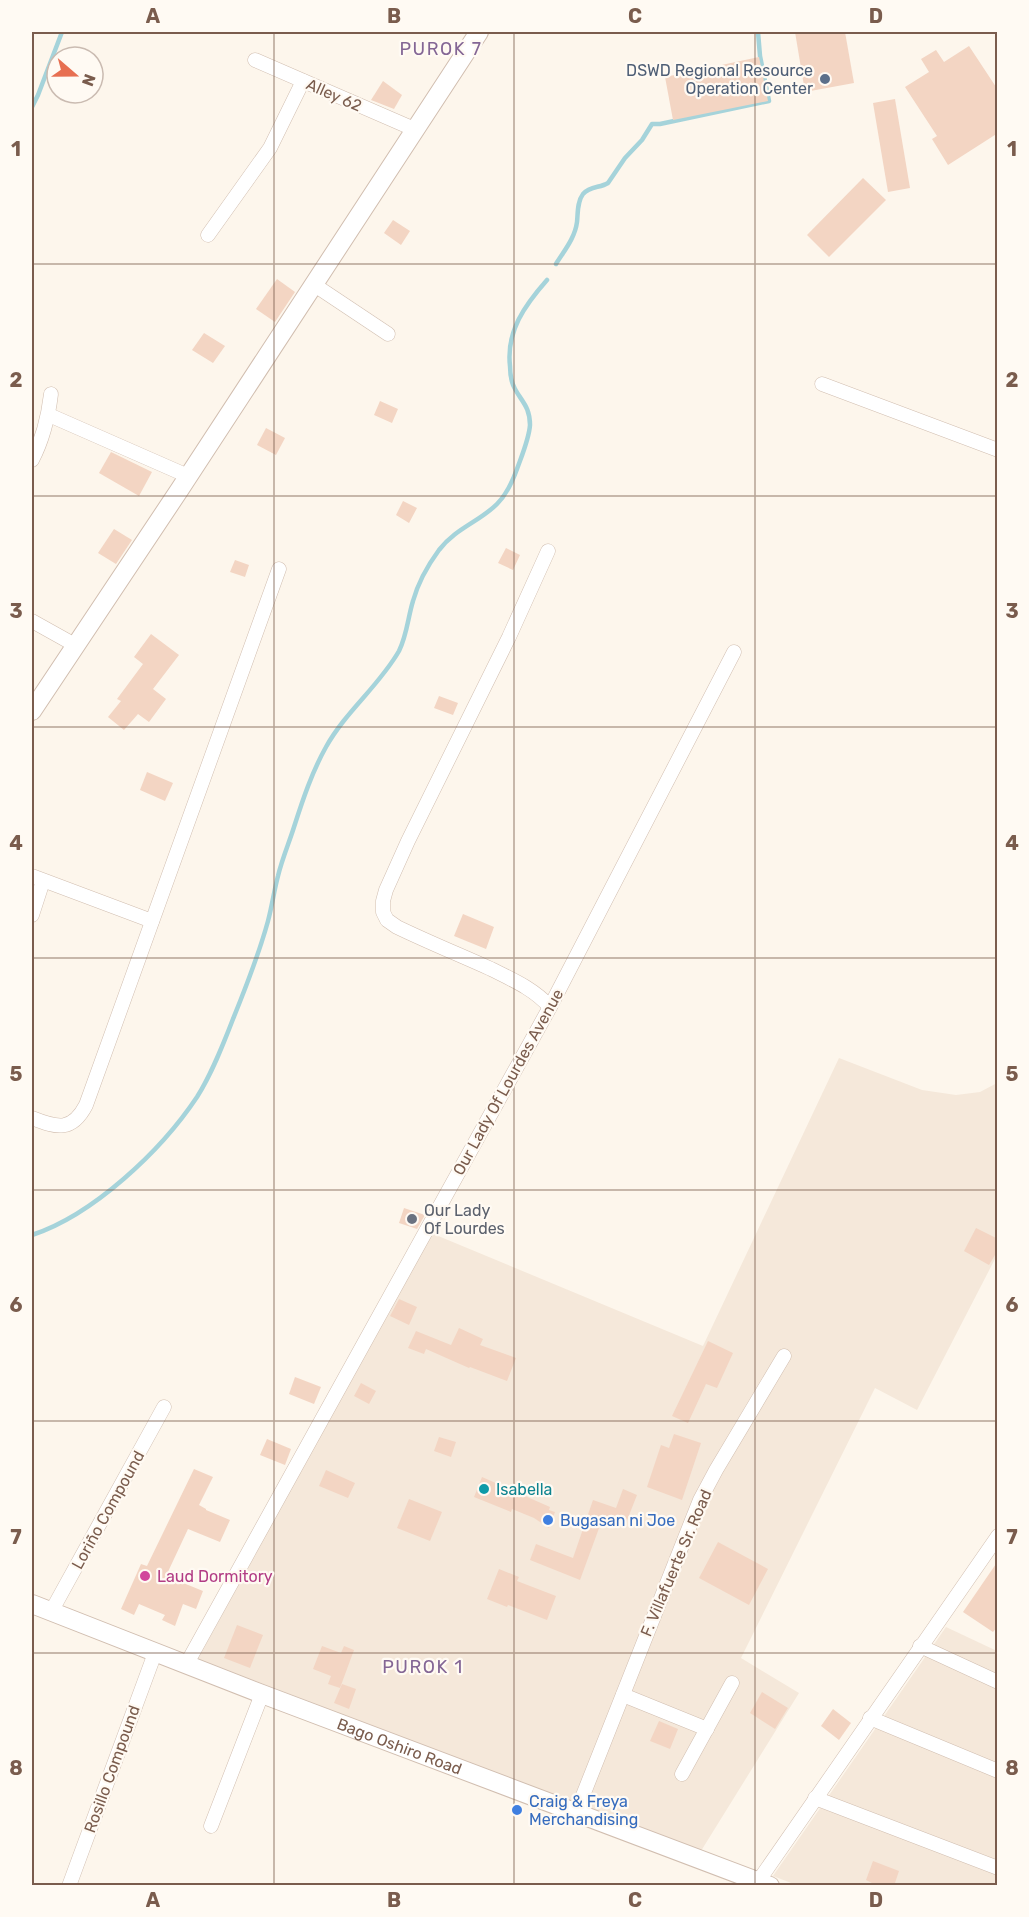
<svg xmlns="http://www.w3.org/2000/svg" width="1029" height="1917" font-family="Rubik,sans-serif">
  <rect width="100%" height="100%" fill="#fdf6ec"/>
  <g fill="#f5e8da">
    <path d="M839,1058L922,1090L956,1095L980,1092L997,1083V1255L917,1410L875,1388L741,1658L799,1693L701,1851L198,1659L431,1233L703,1346Z"/>
    <path d="M946,1627L997,1651V1885L799,1886L773,1876Z"/>
  </g>
  <g fill="none" stroke-linecap="round" stroke-linejoin="round">
    <g stroke="#a5d3da" stroke-width="4.5">
      <path d="M32,107L38,95L62,32"/>
      <path d="M556,264C564,251 575,238 577,222C578,213 577,202 583,194C590,186 600,188 608,183L625,158L642,140L652,124H660L769,101L760,56L758,32"/>
      <path d="M32,1235C93,1215 161,1151 197,1097C212,1073 223,1045 233,1019C246,987 259,954 268,921C272,906 274,891 278,876C282,859 289,843 294,827C303,799 312,772 326,747C346,711 379,686 399,651C407,635 408,617 413,601C418,583 428,565 439,550C456,528 479,522 497,504C506,495 513,480 517,469C522,455 529,439 530,425C530,407 522,402 515,389C511,382 510,374 510,366C506,331 525,305 547,280"/>
    </g>
  </g>
  <g fill="#f3d5c3">
    <path d="M795,32H845L854,83L805,92Z"/>
    <path d="M969,46L998,90V133L948,165L932,139L937,136L905,87L929,72L921,59L936,50L944,62Z"/>
    <path d="M759,57L768,101L673,120L665,77Z"/>
    <path d="M383,81L402,95L394,109L371,100Z"/>
    <path d="M895,99L910,188L888,192L873,103Z"/>
    <path d="M863,178L886,200L829,257L807,235Z"/>
    <path d="M393,220L410,231L401,245L384,233Z"/>
    <path d="M277,279L295,292L275,322L256,309Z"/>
    <path d="M204,333L225,346L213,363L192,350Z"/>
    <path d="M380,401L398,409L392,423L374,415Z"/>
    <path d="M266,428L285,438L276,455L257,445Z"/>
    <path d="M111,452L152,472L139,496L99,473Z"/>
    <path d="M403,501L417,508L409,523L396,515Z"/>
    <path d="M114,529L132,540L116,564L98,553Z"/>
    <path d="M506,548L520,555L513,570L498,563Z"/>
    <path d="M235,560L249,565L245,577L230,572Z"/>
    <path d="M151,634L179,655L153,689L166,699L149,722L138,714L124,730L108,717L121,701L117,699L143,664L134,657Z"/>
    <path d="M439,696L458,703L453,715L434,708Z"/>
    <path d="M147,772L173,783L165,801L140,790Z"/>
    <path d="M463,914L494,927L486,949L454,936Z"/>
    <path d="M404,1208L425,1215L417,1229L399,1223Z"/>
    <path d="M976,1228L998,1239V1250L989,1265L964,1251Z"/>
    <path d="M399,1299L417,1307L409,1325L390,1316Z"/>
    <path d="M459,1328L483,1339L480,1345L516,1358L507,1381L470,1367L469,1368L426,1349L424,1354L408,1348L416,1331L451,1345Z"/>
    <path d="M708,1341L733,1353L717,1388L706,1384L688,1423L672,1416Z"/>
    <path d="M295,1377L321,1387L314,1404L289,1394Z"/>
    <path d="M361,1383L376,1391L369,1404L354,1396Z"/>
    <path d="M674,1434L701,1443L682,1500L647,1487L661,1445L669,1448Z"/>
    <path d="M439,1437L456,1442L451,1457L434,1451Z"/>
    <path d="M267,1439L291,1449L285,1465L260,1455Z"/>
    <path d="M194,1469L213,1477L199,1505L206,1509V1510L230,1520L220,1542L188,1529L166,1576L203,1591L196,1609L183,1604L175,1626L162,1620L165,1615L139,1604L134,1615L121,1609L141,1564L147,1566Z"/>
    <path d="M326,1470L355,1483L348,1498L319,1486Z"/>
    <path d="M482,1477L550,1507L549,1510L555,1512L549,1528L534,1518L512,1509L511,1512L474,1497Z"/>
    <path d="M623,1489L637,1495L624,1528L602,1520L580,1580L530,1560L536,1544L573,1558L593,1500L616,1508Z"/>
    <path d="M409,1499L442,1512L430,1541L397,1528Z"/>
    <path d="M718,1542L768,1569L749,1605L699,1578Z"/>
    <path d="M998,1561V1626L993,1632L963,1612Z"/>
    <path d="M499,1569L519,1577L517,1581L556,1596L547,1620L508,1605L507,1607L487,1599Z"/>
    <path d="M237,1625L263,1635L250,1668L224,1658Z"/>
    <path d="M322,1646L341,1653L344,1646L354,1650L340,1688L328,1684L331,1676L313,1669Z"/>
    <path d="M342,1684L356,1689L349,1709L334,1703Z"/>
    <path d="M762,1692L788,1708L775,1729L750,1713Z"/>
    <path d="M833,1709L851,1723L839,1740L821,1726Z"/>
    <path d="M659,1721L678,1729L670,1749L650,1741Z"/>
    <path d="M873,1861L899,1871L894,1886H878L866,1880Z"/>
  </g>
  <g fill="none" stroke-linecap="round" stroke-linejoin="round">
    <g stroke="#d1beb0" stroke-width="15">
      <g id="minor">
        <path d="M255,60L414,129"/>
        <path d="M208,235L270,148L303,81"/>
        <path d="M313,284L388,334"/>
        <path d="M822,384L998,450"/>
        <path d="M49,415L188,476"/>
        <path d="M32,460C43,439 48,419 51,394"/>
        <path d="M548,551L509,637L408,841L386,890L383,901V912L387,920L397,927C428,942 460,955 491,969C513,980 534,989 550,1007"/>
        <path d="M32,621L75,645"/>
        <path d="M32,876L152,921"/>
        <path d="M32,915L43,881"/>
        <path d="M32,1118C57,1128 72,1132 86,1105L279,569"/>
        <path d="M51,1612L164,1407"/>
        <path d="M920,1646L998,1682"/>
        <path d="M186,1665L550,1007L734,652"/>
        <path d="M623,1695L707,1729"/>
        <path d="M870,1718L998,1771"/>
        <path d="M682,1774L732,1683"/>
        <path d="M815,1798L998,1868"/>
        <path d="M576,1813L700,1500L716,1470L784,1356"/>
        <path d="M211,1826L262,1694"/>
        <path d="M69,1886L155,1653"/>
        <path d="M755,1886L998,1536"/>
      </g>
    </g>
    <g stroke="#d1beb0" stroke-width="20">
      <g id="tertiary">
        <path d="M32,711L180,489L479,32"/>
        <path id="s1" d="M32,1604L262,1694L770,1886"/>
      </g>
    </g>
    <use href="#minor" stroke="#fff" stroke-width="14"/>
    <use href="#tertiary" stroke="#fff" stroke-width="18"/>
  </g>
  <path fill="none" stroke="#7a5c4d" stroke-width="1.5" stroke-opacity="0.55" d="M274,32V1886M514,32V1886M755,32V1886M32,264H998M32,496H998M32,727H998M32,958H998M32,1190H998M32,1421H998M32,1653H998"/>
  <circle fill="#5c6f8a" stroke="#fffaf3" stroke-width="2" cx="825" cy="79" r="6"/>
  <circle fill="#6b7280" stroke="#fffaf3" stroke-width="2" cx="412" cy="1219" r="6"/>
  <circle fill="#0f9aa8" stroke="#fffaf3" stroke-width="2" cx="484" cy="1489" r="6"/>
  <g fill="#3f7fe0" stroke="#fffaf3" stroke-width="2">
    <circle cx="548" cy="1520" r="6"/>
    <circle cx="517" cy="1810" r="6"/>
  </g>
  <circle fill="#d1479c" stroke="#fffaf3" stroke-width="2" cx="145" cy="1576" r="6"/>
  <g text-anchor="middle" dominant-baseline="central" stroke-width="4.5" stroke-linejoin="round" paint-order="stroke">
    <g font-size="16" fill="#4e5e75" stroke="#fffaf3" text-anchor="end">
      <text x="813" y="70">DSWD Regional Resource<tspan x="813" dy="18">Operation Center</tspan></text>
    </g>
    <g font-size="16" fill="#7a5c4d" stroke="#fffaf3">
      <text transform="translate(334 95) rotate(24)">Alley 62</text>
      <text transform="translate(508 1082) rotate(-61)">Our Lady Of Lourdes Avenue</text>
      <text transform="translate(108 1510) rotate(-61)">Loriño Compound</text>
      <text transform="translate(676 1563) rotate(-67)">F. Villafuerte Sr. Road</text>
      <text stroke="none"><textPath href="#s1" startOffset="394">Bago Oshiro Road</textPath></text>
      <text transform="translate(112 1769) rotate(-70)">Rosillo Compound</text>
    </g>
    <g font-size="16" fill="#5b616d" stroke="#fffaf3" text-anchor="start">
      <text x="424" y="1210">Our Lady<tspan x="424" dy="18">Of Lourdes</tspan></text>
    </g>
    <g font-size="16" fill="#0d838f" stroke="#fffaf3" text-anchor="start">
      <text x="496" y="1489">Isabella</text>
    </g>
    <g font-size="16" fill="#366cbe" stroke="#fffaf3" text-anchor="start">
      <text x="560" y="1520">Bugasan ni Joe</text>
      <text x="529" y="1801">Craig &amp; Freya<tspan x="529" dy="18">Merchandising</tspan></text>
    </g>
    <g font-size="16" fill="#b23c85" stroke="#fffaf3" text-anchor="start">
      <text x="157" y="1576">Laud Dormitory</text>
    </g>
    <g font-size="18" letter-spacing="1.5" fill="#846695" stroke="#fffaf3">
      <text x="441" y="49">PUROK 7</text>
      <text x="423" y="1667">PUROK 1</text>
    </g>
  </g>
  <rect width="1029" height="1917" fill="none" stroke="#fffaf3" stroke-width="66"/>
  <g transform="translate(75 75) rotate(110)"><circle r="28" fill="#fffaf3" stroke="#cabbb1" stroke-width="1.5"/>
  <path d="M0-4.5L10 22L0 15L-10 22Z" fill="#e76f51"/>
  <text y="-9" font-size="16" font-weight="bold" text-anchor="middle" fill="#7a5c4d">N</text>
  </g>
  <rect x="33" y="33" width="963" height="1851" fill="none" stroke="#7a5c4d" stroke-width="2"/>
  <g font-size="20" text-anchor="middle" font-weight="bold" fill="#7a5c4d">
    <text x="153" y="23">A</text>
    <text x="394" y="23">B</text>
    <text x="635" y="23">C</text>
    <text x="876" y="23">D</text>
    <text x="16" y="156">1</text>
    <text x="1012" y="156">1</text>
    <text x="16" y="387">2</text>
    <text x="1012" y="387">2</text>
    <text x="16" y="618">3</text>
    <text x="1012" y="618">3</text>
    <text x="16" y="850">4</text>
    <text x="1012" y="850">4</text>
    <text x="16" y="1081">5</text>
    <text x="1012" y="1081">5</text>
    <text x="16" y="1312">6</text>
    <text x="1012" y="1312">6</text>
    <text x="16" y="1544">7</text>
    <text x="1012" y="1544">7</text>
    <text x="16" y="1775">8</text>
    <text x="1012" y="1775">8</text>
    <text x="153" y="1907">A</text>
    <text x="394" y="1907">B</text>
    <text x="635" y="1907">C</text>
    <text x="876" y="1907">D</text>
  </g>
</svg>
